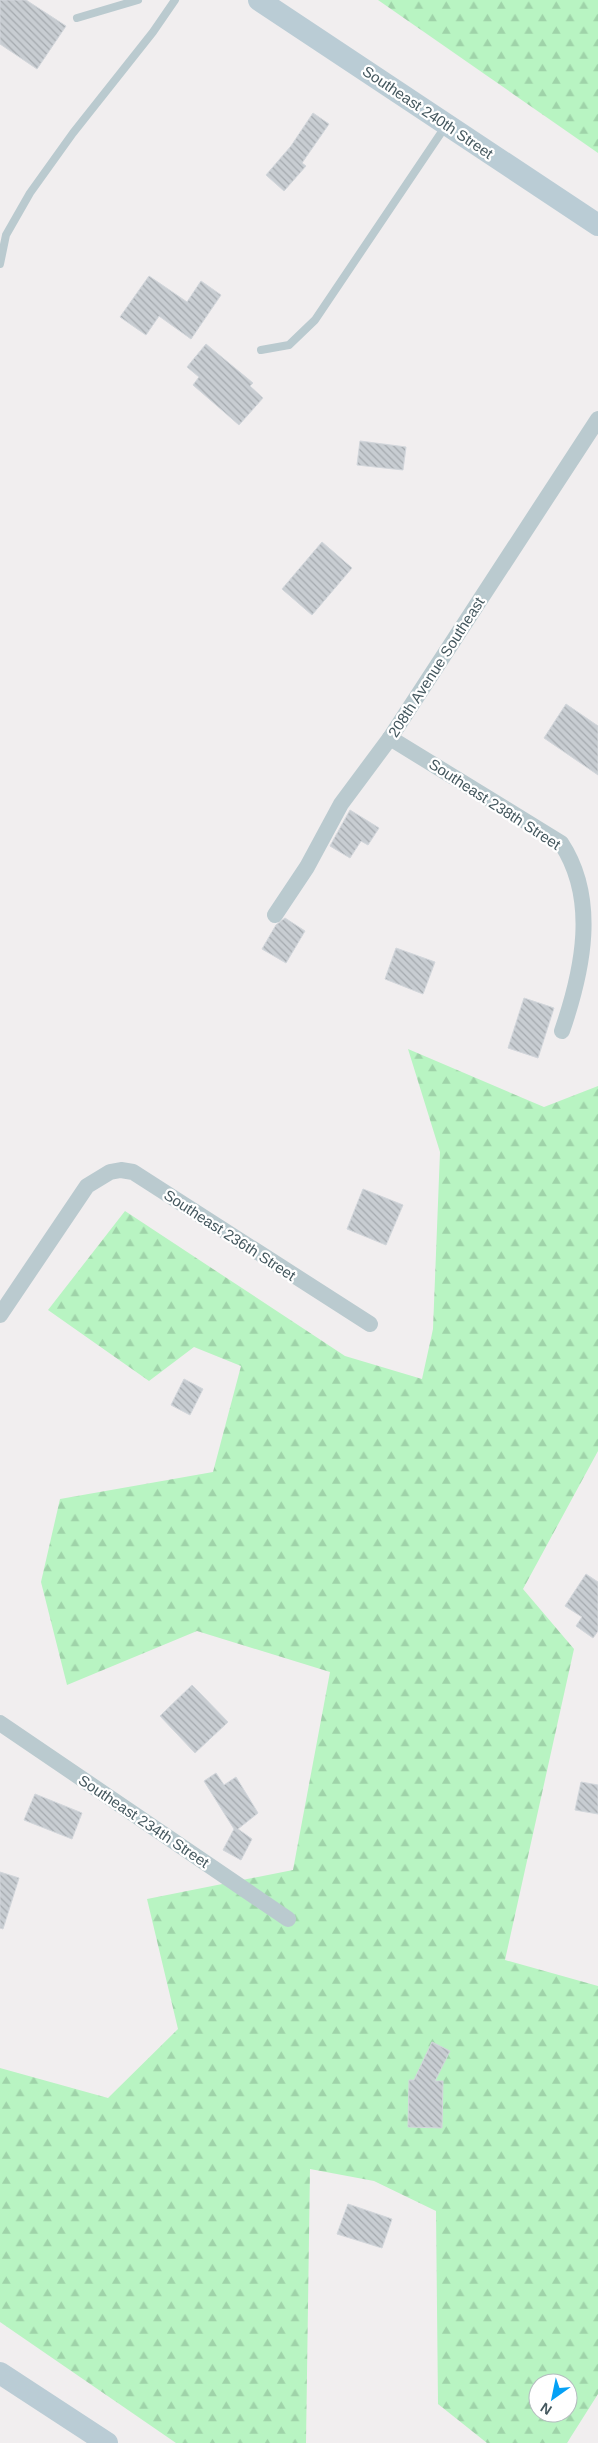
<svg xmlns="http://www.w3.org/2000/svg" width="598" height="2443" font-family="Arial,sans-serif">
  <defs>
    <pattern id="forest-firs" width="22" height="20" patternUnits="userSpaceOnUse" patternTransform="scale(1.25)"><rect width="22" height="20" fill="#b8f4c2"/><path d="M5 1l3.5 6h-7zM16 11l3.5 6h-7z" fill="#9fd3a9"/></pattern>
    <pattern id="building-back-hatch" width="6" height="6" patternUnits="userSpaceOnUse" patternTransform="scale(1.25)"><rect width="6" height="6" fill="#c8cdd2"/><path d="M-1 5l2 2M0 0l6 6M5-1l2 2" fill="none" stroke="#a4a9ae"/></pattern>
  </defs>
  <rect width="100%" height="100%" fill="#f1eeef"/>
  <g fill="url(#forest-firs)" fill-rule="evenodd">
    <path d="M378,0H598V153Z"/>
    <path d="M408,1049L544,1107L598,1086V1451L523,1589L574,1649L505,1960L598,1986V2394L567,2443H487L438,2404L436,2211L374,2181L310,2169L306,2443H176L0,2322V2068L108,2098L178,2029L147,1899L293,1870L330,1672L197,1631L67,1685L41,1582L60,1499L213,1472L241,1366L194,1347L149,1381L48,1310L125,1211L345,1356L422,1379L433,1329L440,1152ZM538,2383H568V2413H538Z"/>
  </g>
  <g fill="url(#building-back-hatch)" stroke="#d2d6db">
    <path d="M0,0H26L66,26L37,69L0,44Z"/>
    <path d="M313,113L329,124L302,163L306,166L284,191L266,175L291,146Z"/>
    <path d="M149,276L187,302L201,281L221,295L191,339L159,316L146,335L120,317Z"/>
    <path d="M206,344L253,383L250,386L263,398L239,425L193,385L199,377L187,367Z"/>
    <path d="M360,441L406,447L403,470L357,465Z"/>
    <path d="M322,542L352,568L312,615L282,589Z"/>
    <path d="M566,704L598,726V775L544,738Z"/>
    <path d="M350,810L379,828L368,845L361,841L350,858L330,846Z"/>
    <path d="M285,918L305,931L286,963L262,949L276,925Z"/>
    <path d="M396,948L435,962L423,994L385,979Z"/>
    <path d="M524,998L554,1008L538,1058L508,1048Z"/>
    <path d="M363,1189L403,1205L386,1245L347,1229Z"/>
    <path d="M184,1379L203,1389L190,1415L171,1405Z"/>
    <path d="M586,1574L598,1582V1631L593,1638L576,1626L582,1617L565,1606Z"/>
    <path d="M192,1685L228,1722L195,1753L160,1716Z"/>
    <path d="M216,1773L224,1785L236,1777L258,1813L238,1829L252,1839L241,1860L223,1850L234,1829L204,1781Z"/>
    <path d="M581,1782L598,1785V1814L575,1810Z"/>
    <path d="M35,1794L82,1813L72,1839L24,1820Z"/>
    <path d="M0,1872L19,1878L3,1929L0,1928Z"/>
    <path d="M432,2042L450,2051L435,2081H443L442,2128L408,2127L409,2080H414Z"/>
    <path d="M348,2204L392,2219L382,2248L337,2234Z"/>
  </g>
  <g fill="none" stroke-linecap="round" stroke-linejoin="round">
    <g stroke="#bacacf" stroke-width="8">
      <path d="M77,18L138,0"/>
      <path d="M0,264L6,235L30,193L73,133L153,32L175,0"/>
      <path d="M261,350L289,345L315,320L445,127"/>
    </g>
    <g stroke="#bacacf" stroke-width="16">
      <path d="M390,738L561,843C598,899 583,970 562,1031"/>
      <path d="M275,915L307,867L341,804L390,738L598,419"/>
      <path d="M0,1315L87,1186L110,1172L121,1170L133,1172L370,1324"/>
      <path d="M0,1723L288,1919"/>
    </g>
    <g stroke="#baccd5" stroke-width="22">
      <path d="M259,0L598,225"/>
      <path d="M0,2373L107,2443"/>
    </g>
  </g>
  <g text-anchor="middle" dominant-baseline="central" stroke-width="4.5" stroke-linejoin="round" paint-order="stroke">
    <g font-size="15" fill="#44575e" stroke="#fff">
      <text transform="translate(428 112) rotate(34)">Southeast 240th Street</text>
      <text transform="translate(436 667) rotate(-57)">208th Avenue Southeast</text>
      <text transform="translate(495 804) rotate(33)">Southeast 238th Street</text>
      <text transform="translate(230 1235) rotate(33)">Southeast 236th Street</text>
      <text transform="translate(144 1821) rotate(34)">Southeast 234th Street</text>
    </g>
  </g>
  <g transform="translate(553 2398) rotate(213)"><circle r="24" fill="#ffffff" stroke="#b4bcbf"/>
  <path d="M0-4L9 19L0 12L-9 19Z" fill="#05a1f5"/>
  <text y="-8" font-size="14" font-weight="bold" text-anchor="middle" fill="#44575e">N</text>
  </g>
</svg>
